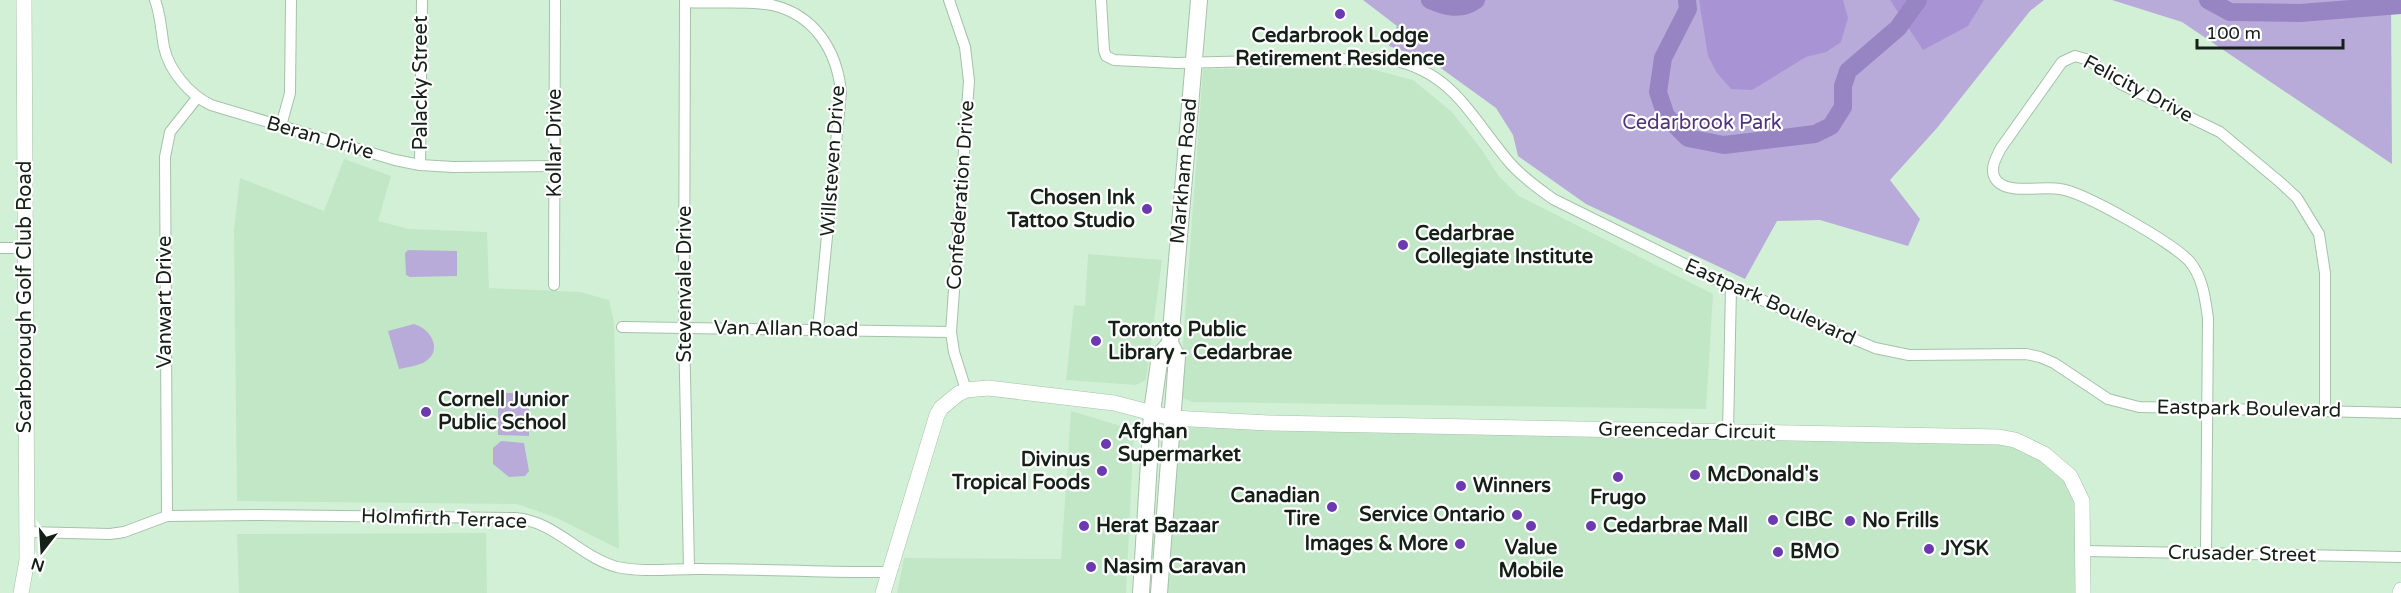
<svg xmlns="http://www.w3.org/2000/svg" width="2401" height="593" font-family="'Varela Round',sans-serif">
  <rect width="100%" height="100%" fill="#d2f0d6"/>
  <g fill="#c2e7c7">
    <path d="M1367,68L1413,80L1452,112L1482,150L1498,175L1519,196L1713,294L1706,409L1193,402L1182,398L1183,344L1203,69Z"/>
    <path d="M344,159L391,176L378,221L409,229L487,232L489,288L580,292L609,300L614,323L619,549L557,518L517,504L237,501L234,230L240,178L324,211Z"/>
    <path d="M1088,254L1162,260L1146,380L1136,385L1066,380L1074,305L1085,306Z"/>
    <path d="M1071,411L1134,430L1126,593H897L904,558L1061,559Z"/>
    <path d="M1172,418L1963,435L2044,454L2082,501L2083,593H1159Z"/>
    <path d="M486,533L487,593H239L237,534Z"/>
  </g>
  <g fill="#b9abd9">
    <path d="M1363,0H2044L2030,11L1937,128L1890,180L1920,219L1908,246L1820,220L1777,221L1745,279L1586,204L1518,156L1513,135L1496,108L1431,61L1389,46L1397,26Z"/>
    <path d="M2112,0H2391L2392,164L2182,22Z"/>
    <path d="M408,250L457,251V276L410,277L406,275L405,253Z"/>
    <path d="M414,324C432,329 444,352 423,363C416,366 407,367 399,369L388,331Z"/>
    <path d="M498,393H529V436L498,435Z"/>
    <path d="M501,441L524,443L529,471L525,476L509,477L493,464V448Z"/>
  </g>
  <g fill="#a894d4">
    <path d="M1699,0H1843L1848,18L1841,42L1826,52L1806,57L1752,90L1731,89L1717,73L1708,56Z"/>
    <path d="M1890,0H1984L1968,26L1923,50Z"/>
  </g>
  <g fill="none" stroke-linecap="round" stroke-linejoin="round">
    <g stroke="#9784c2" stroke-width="18">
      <path d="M1430,0C1446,7 1461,11 1476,0"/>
      <path d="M1687,0L1688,9L1663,58L1658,92L1666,116L1688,138L1724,145L1815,134L1831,126L1843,107V86L1848,71L1898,28L1918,0"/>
      <path d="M2208,0L2230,12L2300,13L2401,5"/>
    </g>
    <g stroke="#a5c2a9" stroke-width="12">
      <g id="street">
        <path d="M155,0C161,16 161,31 164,47C169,71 190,95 211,105L395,160L420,165L453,167L556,166"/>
        <path d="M685,0L684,328L689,568"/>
        <path d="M949,0L965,47L969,81L951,332L954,352L966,390"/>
        <path d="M1101,0L1104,50L1106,56L1114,60L1176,63L1381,58C1451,67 1469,115 1510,163C1522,177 1538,188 1553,199L1731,287L1875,348L1909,355L2026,354L2040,357L2054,363L2108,399L2139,407L2401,413"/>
        <path d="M685,2C713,4 745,0 772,5C815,15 837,51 841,92L818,329"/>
        <path d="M281,126L290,93L291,0"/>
        <path d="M420,165L422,0"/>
        <path d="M0,248H25"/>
        <path d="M554,285L555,0"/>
        <path d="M622,327L951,332"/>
        <path d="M1728,432L1731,287"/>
        <path d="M167,516L165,157L170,132L197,98"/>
        <path d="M27,532L110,534L124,532L167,516L257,515L515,518C555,521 580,557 617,567C645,573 676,568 704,569C766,569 827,573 888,572"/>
        <path d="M2084,551L2401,557"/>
        <path d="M2206,553L2208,318C2205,298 2203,278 2190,262C2175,244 2084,192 2060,189C2043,186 2010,194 1998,182C1988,172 1995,159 2001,148L2062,62L2075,56L2089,60L2121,84L2220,132L2281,183L2297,198L2319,234L2325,273V410"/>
      </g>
    </g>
    <g stroke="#a5c2a9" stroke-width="16">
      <g id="secondary">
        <path d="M21,593L27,560L24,0"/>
        <path d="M883,593L937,415L941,408L958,394L966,390L988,388L1114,403L1172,418L1269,423L1999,437L2015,440L2044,454L2070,476L2082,501L2083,593"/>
        <path d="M2400,593L2401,590"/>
      </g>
    </g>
    <g stroke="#a5c2a9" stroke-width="18">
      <g id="primary">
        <path d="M1141,593L1152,412L1160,355L1170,343"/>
        <path d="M1159,593L1177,357L1170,343L1199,0"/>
      </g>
    </g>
    <use href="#street" stroke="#fff" stroke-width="10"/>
    <use href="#secondary" stroke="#fff" stroke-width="15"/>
    <use href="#primary" stroke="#fff" stroke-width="16"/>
  </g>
  <g fill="#6b3ab1" stroke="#fff" stroke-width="2">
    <circle cx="1340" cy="14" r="6"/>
    <circle cx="1147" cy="209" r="6"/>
    <circle cx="1403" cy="245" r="6"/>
    <circle cx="1096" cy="341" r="6"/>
    <circle cx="426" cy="412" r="6"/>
    <circle cx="1106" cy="444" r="6"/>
    <circle cx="1102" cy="471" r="6"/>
    <circle cx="1695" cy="475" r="6"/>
    <circle cx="1618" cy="477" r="6"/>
    <circle cx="1461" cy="486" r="6"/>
    <circle cx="1332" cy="507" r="6"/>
    <circle cx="1517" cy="515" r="6"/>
    <circle cx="1773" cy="520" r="6"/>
    <circle cx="1850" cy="521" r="6"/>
    <circle cx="1084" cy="526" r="6"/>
    <circle cx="1531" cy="526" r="6"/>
    <circle cx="1591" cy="526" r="6"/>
    <circle cx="1460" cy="544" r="6"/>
    <circle cx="1929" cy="549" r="6"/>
    <circle cx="1778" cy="552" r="6"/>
    <circle cx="1091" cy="567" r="6"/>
  </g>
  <g text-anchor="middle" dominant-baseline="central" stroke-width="4.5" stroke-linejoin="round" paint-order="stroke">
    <g font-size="20" font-weight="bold" fill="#152017" stroke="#fff" text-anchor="start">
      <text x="1340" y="36" text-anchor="middle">Cedarbrook Lodge<tspan x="1340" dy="23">Retirement Residence</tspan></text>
      <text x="1135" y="198" text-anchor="end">Chosen Ink<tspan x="1135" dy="23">Tattoo Studio</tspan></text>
      <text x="1415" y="234">Cedarbrae<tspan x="1415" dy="23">Collegiate Institute</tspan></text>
      <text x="1108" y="330">Toronto Public<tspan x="1108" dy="23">Library - Cedarbrae</tspan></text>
      <text x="438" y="400">Cornell Junior<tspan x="438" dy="23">Public School</tspan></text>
      <text x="1118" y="432">Afghan<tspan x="1118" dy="23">Supermarket</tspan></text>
      <text x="1090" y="460" text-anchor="end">Divinus<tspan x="1090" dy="23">Tropical Foods</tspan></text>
      <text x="1707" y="475">McDonald's</text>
      <text x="1473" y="486">Winners</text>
      <text x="1320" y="496" text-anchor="end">Canadian<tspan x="1320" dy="23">Tire</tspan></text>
      <text x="1618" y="498" text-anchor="middle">Frugo</text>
      <text x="1505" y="515" text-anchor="end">Service Ontario</text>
      <text x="1785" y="520">CIBC</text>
      <text x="1862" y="521">No Frills</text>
      <text x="1096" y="526">Herat Bazaar</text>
      <text x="1603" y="526">Cedarbrae Mall</text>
      <text x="1448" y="544" text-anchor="end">Images &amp; More</text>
      <text x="1531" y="548" text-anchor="middle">Value<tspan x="1531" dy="23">Mobile</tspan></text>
      <text x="1941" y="549">JYSK</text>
      <text x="1790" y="552">BMO</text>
      <text x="1103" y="567">Nasim Caravan</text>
    </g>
    <g font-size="20" fill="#152017" stroke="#fff">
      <text transform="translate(421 83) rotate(-90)">Palacky Street</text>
      <text transform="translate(2138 89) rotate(28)">Felicity Drive</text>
      <text transform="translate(320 138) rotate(16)">Beran Drive</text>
      <text transform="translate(555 143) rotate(-90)">Kollar Drive</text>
      <text transform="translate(833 161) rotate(-86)">Willsteven Drive</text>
      <text transform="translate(1184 171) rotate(-85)">Markham Road</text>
      <text transform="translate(961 195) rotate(-86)">Confederation Drive</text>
      <text transform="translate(685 284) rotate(-90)">Stevenvale Drive</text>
      <text transform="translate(25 297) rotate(-90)">Scarborough Golf Club Road</text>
      <text transform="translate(165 302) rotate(-90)">Vanwart Drive</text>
      <text transform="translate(1770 302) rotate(24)">Eastpark Boulevard</text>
      <text transform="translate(786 329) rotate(1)">Van Allan Road</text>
      <text transform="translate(2249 409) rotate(1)">Eastpark Boulevard</text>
      <text transform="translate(1687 431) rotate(1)">Greencedar Circuit</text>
      <text transform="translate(444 519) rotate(2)">Holmfirth Terrace</text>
      <text transform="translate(2242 554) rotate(1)">Crusader Street</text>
    </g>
    <g font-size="20" fill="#50337e" stroke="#fff">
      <text x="1702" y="123">Cedarbrook Park</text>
    </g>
  </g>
  <g transform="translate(42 551) rotate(197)" stroke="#ffffff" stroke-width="4.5" paint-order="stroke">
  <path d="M0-4.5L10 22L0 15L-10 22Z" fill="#152017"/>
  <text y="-9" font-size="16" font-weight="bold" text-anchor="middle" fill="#152017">N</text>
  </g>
  <path d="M2197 39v9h146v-9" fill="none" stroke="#152017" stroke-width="3"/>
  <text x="2206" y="39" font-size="18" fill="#152017" stroke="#ffffff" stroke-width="4.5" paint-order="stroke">100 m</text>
</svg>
